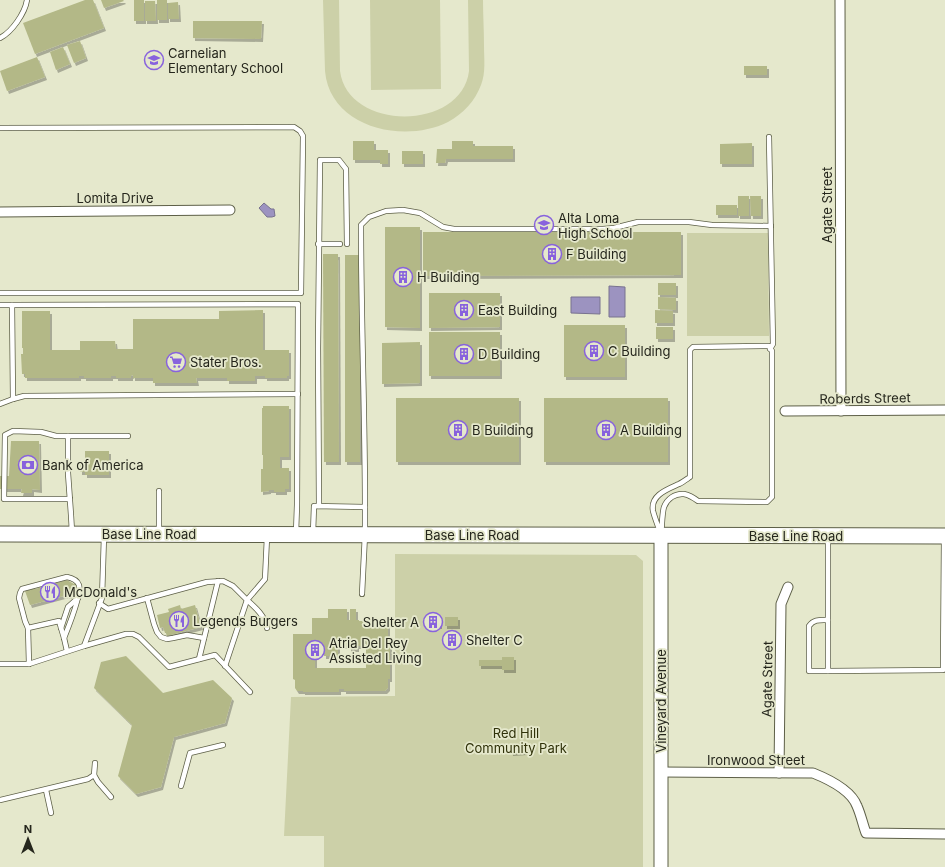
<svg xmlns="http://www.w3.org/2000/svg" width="945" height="867" font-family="Inter,sans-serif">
  <defs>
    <filter id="shadow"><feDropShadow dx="2" dy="3" stdDeviation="0" flood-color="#0004"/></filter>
  </defs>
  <rect width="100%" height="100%" fill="#e5e8cc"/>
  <g fill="#ccd0a8">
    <path d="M323,0H339L340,71C348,132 462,131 469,71L468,0H483C483,15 484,30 484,46C484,58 486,73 481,85C475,101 463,114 448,122C404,144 330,128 325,71Z"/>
    <path d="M370,0H440L441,89L371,90Z"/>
    <path d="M687,233H768L769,336H687Z"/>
    <path d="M395,554L636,555L643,561V867H324V836H284L291,697L395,696Z"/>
  </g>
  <g fill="#9c93c0" stroke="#78728f">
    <path d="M264,203L271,209H274L275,216L272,217H267L259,208Z"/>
    <path d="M609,286L625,287V317H609Z"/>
    <path d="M571,297H600V314L571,313Z"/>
  </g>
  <g fill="#b3b887" fill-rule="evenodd" filter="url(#shadow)">
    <path d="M85,0H93L104,28L35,54L23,23Z"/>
    <path d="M101,0H123L124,1L104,8Z"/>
    <rect x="134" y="0" width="10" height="21"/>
    <rect x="157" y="0" width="10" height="20"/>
    <path d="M145,1H155L156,21H145Z"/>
    <path d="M178,2L179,19H168V3Z"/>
    <path d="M193,21H262L261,39L193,38Z"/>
    <path d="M80,41L86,58L74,63L67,45Z"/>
    <path d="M63,47L70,64L56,70L50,52Z"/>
    <path d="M37,57L45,77L7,91L0,71Z"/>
    <rect x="744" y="66" width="23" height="9"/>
    <path d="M353,141H374V150H388V164H380V160H353Z"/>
    <path d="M452,141H473V146H513V159H446L445,163H436L437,149H452Z"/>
    <path d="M752,143V164H720V144Z"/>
    <rect x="402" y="151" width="21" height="13"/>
    <rect x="738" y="196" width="11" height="20"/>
    <path d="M750,196H761V216H751Z"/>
    <rect x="716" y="205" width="21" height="10"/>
    <path d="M385,227H420V328L385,327Z"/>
    <path d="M423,232H681V275L423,276Z"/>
    <path d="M323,254H338L339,462H324Z"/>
    <rect x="345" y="255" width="15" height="207"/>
    <rect x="658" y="283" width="18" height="12"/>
    <path d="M429,293H500V327L429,328Z"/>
    <path d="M658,297L676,298V310L658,309Z"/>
    <path d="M263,310V350H289V376H287V378H265V376H255V381H227V378H196L197,383H153V378H133V375L131,376V378H116V376H111V378H84V376H79V378H25V374H22L21,354H23V348H22V311H50V350H80V341H115L116,349H133V319H219V311Z"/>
    <path d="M655,310L673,311V323H655Z"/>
    <rect x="564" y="325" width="61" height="52"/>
    <rect x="656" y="327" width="17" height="12"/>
    <rect x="429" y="332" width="71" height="44"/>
    <path d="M420,342V383L382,384V343Z"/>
    <rect x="396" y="398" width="123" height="64"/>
    <rect x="544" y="398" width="124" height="64"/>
    <path d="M263,406H289V457H280V468H289V489H285V492H274V490H269V491L261,492V469H263V455H262V408H263Z"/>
    <path d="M11,441H39L40,490L32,489V493H21L22,489H0V476H9Z"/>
    <path d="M85,451H109V475H85V472H80V463H85Z"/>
    <path d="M67,580L74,584L77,583L79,589L75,590L76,594L67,596V595L30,605L25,591L35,588V589Z"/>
    <path d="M180,605L181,609L195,605L201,627L167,636L166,633H165L163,627L160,628L157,615L169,612L168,609Z"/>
    <path d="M328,609H347V620H350V609H356V620H359V621H388V639H390V679H388V688L385,691H344V689H339V692H303V691H297L295,688V680L293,679V634H312V618H328ZM361,641H366V668H315V652H324V656H338V646H349V649H357V646H361Z"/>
    <rect x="427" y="617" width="13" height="9"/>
    <rect x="445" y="617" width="13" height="9"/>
    <path d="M445,635H459L458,644H445Z"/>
    <path d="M126,656L163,693L213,680L232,698L225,723L174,737L161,787L136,794L118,776L132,725L94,688L101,662Z"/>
    <path d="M502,657H514V670H502V666H479V660H502Z"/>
    <path d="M524,743L525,752L511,753L510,744Z"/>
  </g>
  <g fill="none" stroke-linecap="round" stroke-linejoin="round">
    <g stroke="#5d5f47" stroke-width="6">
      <g id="lane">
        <path d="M0,38C12,32 25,13 27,0"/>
        <path d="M0,128L294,127L300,131L303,136L301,293H0"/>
        <path d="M769,137L773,344L770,349"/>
        <path d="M318,244H340"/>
        <path d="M0,305H12L13,399"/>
        <path d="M12,305L298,304L297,505L296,533"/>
        <path d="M762,346H769L772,351V497L767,502L698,501C694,498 689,495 684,494C675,493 667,499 664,507C662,513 662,528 661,535C659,528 655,519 653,511C650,495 668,489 679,484C683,482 687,479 690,477V350L693,347Z"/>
        <path d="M0,404L13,399L24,396L298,394"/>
        <path d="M68,436V473L71,515L72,532"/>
        <path d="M159,491V532"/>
        <path d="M70,499H4L5,435L13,431L41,432L56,436H128"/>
        <path d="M319,506L318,348L320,160H339L346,169L347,244"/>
        <path d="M365,507C365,413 361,319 361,225L369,217L386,211L403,210L420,213L443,227L454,229H603L614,228L638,222H689L712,225L771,226"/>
        <path d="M313,533L314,506L365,507V534L362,594"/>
        <path d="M828,537V671L943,670L944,538"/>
        <path d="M147,598L154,624L157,632L161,637L167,639L173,638L187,635L204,638"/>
        <path d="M99,603L108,609L207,582L223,581L233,586L247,600L225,666"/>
        <path d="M28,628L59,621L64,638L67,651"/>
        <path d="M61,628L68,607L78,598"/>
        <path d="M267,628C265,616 256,608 247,600L265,579L267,537"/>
        <path d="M84,646L126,634H133L139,637L169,667L215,655L250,692"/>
        <path d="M199,659L218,581"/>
        <path d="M0,664H29L84,646L102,598L104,536"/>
        <path d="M29,664L28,628L25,621L19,598L20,593L22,589L67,577C72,578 77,580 79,585C82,594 68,628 64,638"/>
        <path d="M828,671H809V626C814,619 820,620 828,620"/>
        <path d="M94,775L98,782L111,797"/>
        <path d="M181,786L190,753L223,745"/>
        <path d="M46,790L51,813"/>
        <path d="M0,800L88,779L94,775L95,763"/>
      </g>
    </g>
    <g stroke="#5d5f47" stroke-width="11">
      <g id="street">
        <path d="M840,0L841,411"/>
        <path d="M0,212L230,210"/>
        <path d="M785,411L945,410"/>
        <path d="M661,772L813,773C828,779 851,790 857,806C861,815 863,825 866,833L945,834"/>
        <path d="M779,773L781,604L788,587"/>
      </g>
    </g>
    <g stroke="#5d5f47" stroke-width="15">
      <path id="secondary" d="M661,867V535"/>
    </g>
    <g stroke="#5d5f47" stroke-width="17">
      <path id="primary" d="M0,534L945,536"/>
    </g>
    <use href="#lane" stroke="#fff" stroke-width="4.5"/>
    <use href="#street" stroke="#fff" stroke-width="9"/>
    <use href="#secondary" stroke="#fff" stroke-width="13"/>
    <use href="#primary" stroke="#fff" stroke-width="15"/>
  </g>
  <defs>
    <g id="school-ring" transform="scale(1)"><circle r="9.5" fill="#e5e8cc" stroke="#8862dd" stroke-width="1.5"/><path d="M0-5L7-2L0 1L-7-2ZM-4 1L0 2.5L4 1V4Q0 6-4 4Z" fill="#8862dd"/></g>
    <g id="building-ring" transform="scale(1)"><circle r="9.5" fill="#e5e8cc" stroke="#8862dd" stroke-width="1.5"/><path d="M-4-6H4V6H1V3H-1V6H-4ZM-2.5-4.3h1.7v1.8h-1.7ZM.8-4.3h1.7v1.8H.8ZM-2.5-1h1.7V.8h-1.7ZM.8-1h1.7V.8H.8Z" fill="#8862dd"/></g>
    <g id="supermarket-ring" transform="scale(1)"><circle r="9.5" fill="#e5e8cc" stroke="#8862dd" stroke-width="1.5"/><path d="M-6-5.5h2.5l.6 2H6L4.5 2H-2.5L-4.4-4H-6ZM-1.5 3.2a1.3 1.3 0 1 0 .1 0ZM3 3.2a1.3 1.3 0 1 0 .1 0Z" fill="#8862dd"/></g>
    <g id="bank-ring" transform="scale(1)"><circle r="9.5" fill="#e5e8cc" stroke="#8862dd" stroke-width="1.5"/><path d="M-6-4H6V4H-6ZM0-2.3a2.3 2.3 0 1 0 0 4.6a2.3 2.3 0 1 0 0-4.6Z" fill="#8862dd"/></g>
    <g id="restaurant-ring" transform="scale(1)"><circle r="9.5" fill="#e5e8cc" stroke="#8862dd" stroke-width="1.5"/><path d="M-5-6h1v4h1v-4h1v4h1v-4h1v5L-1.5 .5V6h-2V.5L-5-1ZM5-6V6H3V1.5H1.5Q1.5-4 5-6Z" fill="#8862dd"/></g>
  </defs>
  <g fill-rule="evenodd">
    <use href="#school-ring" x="154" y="60"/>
    <use href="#school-ring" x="544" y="225"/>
    <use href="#building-ring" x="552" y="254"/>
    <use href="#building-ring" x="403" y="277"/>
    <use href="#building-ring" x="464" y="310"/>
    <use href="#building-ring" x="594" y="351"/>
    <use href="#building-ring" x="464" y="354"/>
    <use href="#supermarket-ring" x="176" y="362"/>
    <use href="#building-ring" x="458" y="430"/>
    <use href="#building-ring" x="606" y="430"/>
    <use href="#bank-ring" x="28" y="465"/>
    <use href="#restaurant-ring" x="50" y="592"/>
    <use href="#restaurant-ring" x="179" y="621"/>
    <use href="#building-ring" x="433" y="622"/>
    <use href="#building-ring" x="452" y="640"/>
    <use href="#building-ring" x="315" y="650"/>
  </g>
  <g text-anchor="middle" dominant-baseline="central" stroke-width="3.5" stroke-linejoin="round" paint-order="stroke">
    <g font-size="13" fill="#25261c" stroke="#e5e8cc" text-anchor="start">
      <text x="168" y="53">Carnelian<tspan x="168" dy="15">Elementary School</tspan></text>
      <text x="558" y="218">Alta Loma<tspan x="558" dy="15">High School</tspan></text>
      <text x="566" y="254">F Building</text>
      <text x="417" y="277">H Building</text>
      <text x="478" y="310">East Building</text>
      <text x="608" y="351">C Building</text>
      <text x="478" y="354">D Building</text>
      <text x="190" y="362">Stater Bros.</text>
      <text x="472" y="430">B Building</text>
      <text x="620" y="430">A Building</text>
      <text x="42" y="465">Bank of America</text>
      <text x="64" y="592">McDonald's</text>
      <text x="193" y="621">Legends Burgers</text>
      <text x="419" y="622" text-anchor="end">Shelter A</text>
      <text x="466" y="640">Shelter C</text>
      <text x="329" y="643">Atria Del Rey<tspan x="329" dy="15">Assisted Living</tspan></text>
    </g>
    <g font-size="13" fill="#25261c" stroke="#e5e8cc">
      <text x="115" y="198">Lomita Drive</text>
      <text transform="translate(827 205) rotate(-90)">Agate Street</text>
      <text transform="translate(865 398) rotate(-1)">Roberds Street</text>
      <text x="149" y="534">Base Line Road</text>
      <text x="472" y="535">Base Line Road</text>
      <text x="796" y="536">Base Line Road</text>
      <text transform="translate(767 679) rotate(-89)">Agate Street</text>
      <text transform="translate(661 701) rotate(-90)">Vineyard Avenue</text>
      <text x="756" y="760">Ironwood Street</text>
    </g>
    <g font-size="13" fill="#30320a" stroke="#e5e8cc">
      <text x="516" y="733">Red Hill<tspan x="516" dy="15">Community Park</tspan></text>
    </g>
  </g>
  <g transform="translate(28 839)" stroke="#e5e8cc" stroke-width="3" paint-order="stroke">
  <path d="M0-3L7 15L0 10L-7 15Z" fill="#25261c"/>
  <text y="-6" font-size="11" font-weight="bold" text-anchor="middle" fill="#25261c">N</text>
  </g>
</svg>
